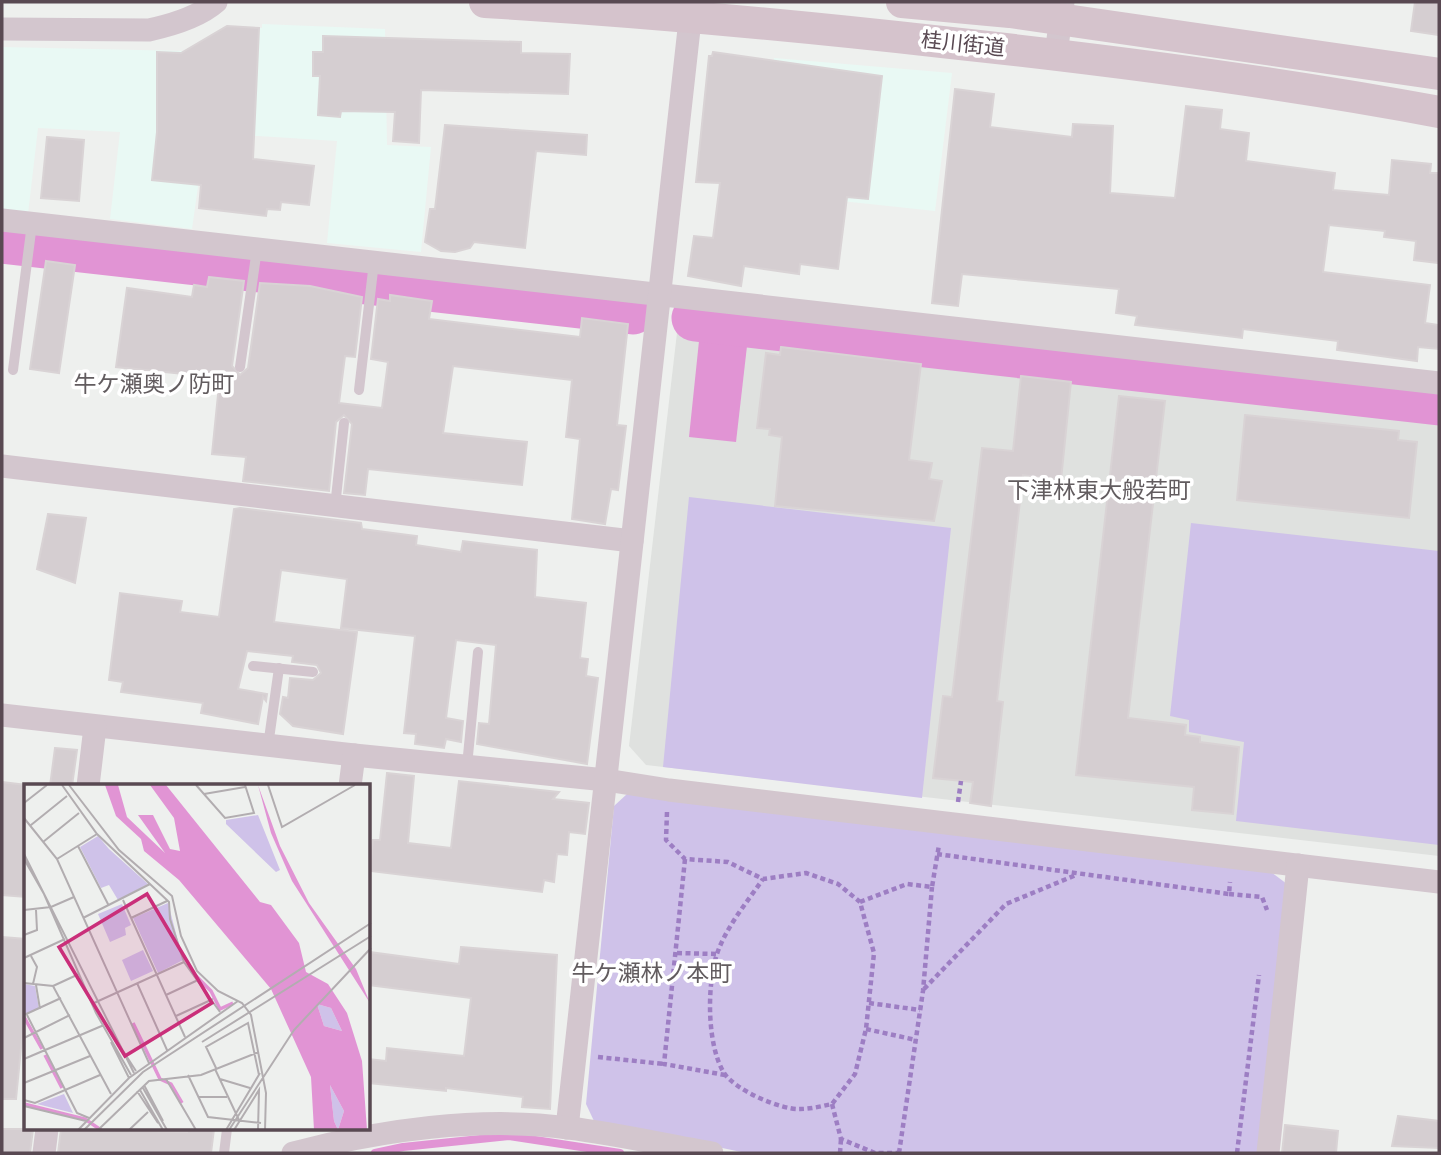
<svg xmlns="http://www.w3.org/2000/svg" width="1441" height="1155" font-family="'Fira Sans','Noto Sans JP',sans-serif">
  <rect width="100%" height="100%" fill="#eef0ee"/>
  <g fill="#e9f9f4">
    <path d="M262,24L385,29L387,145L431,147L421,252L327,243L337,141L258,136L205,137L192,229L110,219L120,132L38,128L28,214L2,211V47L185,51L227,26L262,28Z"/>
    <path d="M774,58L952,73L935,211L758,192Z"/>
  </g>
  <path fill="#dfe1df" d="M678,324L1439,410V856L646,765L629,746Z"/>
  <g fill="#cfc2e9">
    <path d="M689,497L951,528L922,798L663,767Z"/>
    <path d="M1191,523L1439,551V845L1236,821L1244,742L1189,732V720L1170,716Z"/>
    <path d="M627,794L1271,872L1287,884L1259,1153H746L594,1121L586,1104L614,806Z"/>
  </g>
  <path fill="#e194d4" d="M699,341L747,346L736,442L689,437Z"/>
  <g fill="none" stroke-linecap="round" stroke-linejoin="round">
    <path stroke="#e194d4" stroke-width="8" d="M375,1153L403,1147L509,1136L620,1153"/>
    <g stroke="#e194d4" stroke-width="47">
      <path d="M2,240L633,311"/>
      <path d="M695,318L1439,402"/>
    </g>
  </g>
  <g fill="#d5ced1" stroke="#d9d3d5" stroke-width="2">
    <path d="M1415,2H1439V35L1411,31Z"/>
    <path d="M227,26L259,28L253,159L314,166L309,205L281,202L280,210L267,209L266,216L199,208L201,185L152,180L157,132V52L181,53Z"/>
    <path d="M323,36L521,42V53L570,54L568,94L421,90L419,143L393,141L395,112L341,111L340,117L318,115L320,76H313V52H323Z"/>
    <path d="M713,52L882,76L868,199L847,197L838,269L800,264L799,274L744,266L741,286L688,276L694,236L713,238L720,183L696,182L709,56H712Z"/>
    <path d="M955,89L994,94L990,127L1072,137L1073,124L1113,126L1110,193L1175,198L1186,106L1222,110L1220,129L1249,133L1246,161L1335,173L1333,190L1389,195L1392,160L1431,164L1430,173H1439V263L1414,260L1416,241L1384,237L1385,231L1329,225L1323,272L1430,285L1425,323L1439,325V349L1418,347L1417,361L1337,350L1338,341L1243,329L1242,338L1135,325L1137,316L1116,313L1119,289L962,274L958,306L932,303Z"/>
    <path d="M445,125L587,135L586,155L536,151L525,248L474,242L470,248L455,252L441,251L425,242L430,209H435Z"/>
    <path d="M47,137L84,140L79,201L41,198Z"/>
    <path d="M46,261L75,265L59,373L30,369Z"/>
    <path d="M209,277L244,281L232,366L240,375L248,368L260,283L310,286L362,297L355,357L345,356L339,403L382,408L388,362L371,359L378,299L390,301V295L432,301L429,319L580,337L582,318L628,324L617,425L626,426L618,490L611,489L605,524L572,519L580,439L566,437L572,380L453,366L443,433L527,442L522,485L368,469L365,495L344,493L352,424L344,415L336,422L329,491L243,481L246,457L212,454L219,385L203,383L204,376L116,367L127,288L192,297L194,285L207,287Z"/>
    <path d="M781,347L921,364L909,460L932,463L929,479L942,481L934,521L775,506L782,437L769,435L770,429L757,428L766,353L780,355Z"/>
    <path d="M1021,376L1071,382L1061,480L1023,475L997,701L1003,702L991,806L970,803L973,782L933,778L943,696L952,697L982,448L1013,451Z"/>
    <path d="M1119,396L1165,401L1128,718L1186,725L1185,735L1200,737V742L1239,747L1233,814L1192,810L1194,787L1076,775Z"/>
    <path d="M1245,415L1399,431L1398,440L1417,442L1409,518L1237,500Z"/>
    <path d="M240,508L361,523L362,529L417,536L416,545L461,552L463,541L537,550L535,597L586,603L580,658L588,659L586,676L598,678L587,764L477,744L479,723L489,724L496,645L456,640L446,718L463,721L461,742L446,739L444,748L415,744L416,734L404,733L415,636L341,628L347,579L281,570L274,622L357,632L343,734L293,726L280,714L283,697L288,698L290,678L313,680L321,673L317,665L292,662L293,656L247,651L238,689L267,694L266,701L263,697L258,724L201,713L203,703L121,692L123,682L109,680L120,593L182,601L180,612L219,617L234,509Z"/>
    <path d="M48,514L86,518L75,583L37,569Z"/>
    <path d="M55,748L77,750L72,786H50Z"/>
    <path d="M387,773L414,776L408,843L451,848L459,781L559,792L553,799L589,803L585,834L569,832L567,855L557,854L554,882L544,880L542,892L370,871L373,840H380Z"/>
    <path d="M2,782L26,785V897L2,895Z"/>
    <path d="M2,937L26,939V997L16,1099H2Z"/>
    <path d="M461,947L557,955L550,1109L522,1107L523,1097L446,1088V1091L369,1083V1059L386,1061L387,1048L464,1056L471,998L369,985V952L459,964Z"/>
    <path d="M1398,1116L1439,1121V1148L1392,1146Z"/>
    <path d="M1285,1125L1338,1131L1336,1153H1282Z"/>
    <path d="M2,1129H33L30,1153H2Z"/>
    <path d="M61,1129L187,1132V1129H214L211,1153H58Z"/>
  </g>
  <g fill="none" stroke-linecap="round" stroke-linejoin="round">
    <g stroke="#9d7ec3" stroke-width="4.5" stroke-dasharray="5 3.5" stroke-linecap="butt">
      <path d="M958,802L961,781"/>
      <path d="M667,812L666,840L685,859L728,862L763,879L806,873L838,884L860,902L874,953L866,1029L855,1074L832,1104C822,1106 811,1109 800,1109C781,1110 735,1090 724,1073C707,1045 707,988 716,957C724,930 747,902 763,879"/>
      <path d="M937,854L1229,894L1230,882"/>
      <path d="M685,859L664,1064L725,1075"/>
      <path d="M1229,894L1262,897L1267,910"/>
      <path d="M860,902L907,884L932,887L939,845"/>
      <path d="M677,953L716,954"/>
      <path d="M924,989L1006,904L1076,875"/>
      <path d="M869,1003L920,1010"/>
      <path d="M866,1029L916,1040"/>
      <path d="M598,1057L664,1064"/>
      <path d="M832,1104L841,1139L875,1153H900"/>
      <path d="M840,1153L841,1139"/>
      <path d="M899,1153L923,991L932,887"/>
      <path d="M1237,1153L1259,975"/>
    </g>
    <g stroke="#d3c6ce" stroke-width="10">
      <path d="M240,367L257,249"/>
      <path d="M13,370L32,224"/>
      <path d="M359,390L374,262"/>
      <path d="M335,507L344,423"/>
      <path d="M253,666L313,672"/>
      <path d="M268,746L279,668"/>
      <path d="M467,766L478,652"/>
      <path d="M224,1153L227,1129"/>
    </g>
    <g stroke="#d3c6ce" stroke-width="23">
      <path d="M2,29L149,30C172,25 199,17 216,2"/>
      <path d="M1056,54L1063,2"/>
      <path d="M2,220L1439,383"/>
      <path d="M2,466L632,541"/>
      <path d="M2,715L354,755L606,780L669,790L1439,882"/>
      <path d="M88,786L95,727"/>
      <path d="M350,786L354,755"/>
      <path d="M567,1128L692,2"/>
      <path d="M44,1153L47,1129"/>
      <path d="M293,1153C380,1130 480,1116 569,1128C617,1134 665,1145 712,1153"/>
      <path d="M1268,1153L1298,865"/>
    </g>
    <g stroke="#d5c3cc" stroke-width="32">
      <path d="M485,2C637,11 790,25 942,42C1109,60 1275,81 1439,112"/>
      <path d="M902,2L1010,12L1439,74"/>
    </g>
  </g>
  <g text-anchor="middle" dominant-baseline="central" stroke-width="7" stroke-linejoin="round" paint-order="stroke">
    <g font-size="21" fill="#594952" stroke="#fff">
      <text transform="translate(963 44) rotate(6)">桂川街道</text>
    </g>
    <g font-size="23" fill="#625c5f" stroke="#fff">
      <text x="154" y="384">牛ケ瀬奥ノ防町</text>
      <text x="1099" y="490">下津林東大般若町</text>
      <text x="652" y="973">牛ケ瀬林ノ本町</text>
    </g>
  </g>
  <g transform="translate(24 784)">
    <rect width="346" height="346" fill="#eef0ee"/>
    <path d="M234,31L256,86L252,88L202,40V36ZM74,52L85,65L124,100L94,116L85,101L77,104L56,63ZM144,119L159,176L134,189L109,134ZM98,120L107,141L101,144L102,151L86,158L74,130ZM119,166L129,187L107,197L98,176ZM0,200L11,202L15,225L0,230ZM293,220L307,224L318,247L300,242ZM306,301L320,327L314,346L310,337ZM40,310L49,329L13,320Z" fill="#cfc2e9"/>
    <path d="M81,1H94L103,33L141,69L114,31H129L146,65L156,67L150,34L126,1H142L236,118L247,121L275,159L282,188L304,200L323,229L338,277L343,346H290L287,293L247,205L155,96L120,67L117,55L92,32ZM293,220L307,224L318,247L300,242ZM306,301L320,327L314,346L310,337ZM234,1L256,62L285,119L332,185L346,219L268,97L247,49Z" fill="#e194d4" fill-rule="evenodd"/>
    <path fill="none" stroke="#e194d4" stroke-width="3.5" d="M171,191L187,207L196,225L209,219M0,233L18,265M109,239L136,295L147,300L158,319M21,271L38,304M0,320L61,335L77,346"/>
    <path fill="none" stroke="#b2adb0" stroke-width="2" d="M38,1L73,50L145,118L146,135L160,178L196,228M45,1L95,66L148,112L157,152L173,187L194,207L218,219L227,231L242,309L241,346M172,1L201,34L230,29L221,1M244,1L258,43L331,1M180,10L221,3M0,19L23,1M0,34L33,75L125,279M7,41L43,12M19,58L55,29M54,62L85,122M0,70L110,289M0,75L20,110L72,229L107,291M33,75L73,50M99,116L161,253M0,126L27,123L50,113M59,134L126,100M107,134L143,117M0,151L13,146L12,126M7,172L13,183L9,200M0,174L41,155M0,199L29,202L87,310M113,199L143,266M12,201L16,225M29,202L55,190M142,211L174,196M70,219L160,178M0,231L37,214M3,231L53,329L65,334M152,232L189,215M0,254L46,231M92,256L112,287M87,258L105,294M178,258L347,152M0,275L80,241M192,284L182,263L224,239L235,291M191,285L215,336M164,291L184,333L237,339M142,295L172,346M196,295L226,304M0,299L66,272M120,301L139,337M119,304L143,346M116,306L139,346M113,307L134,339M174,313H203M0,316L11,319L76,291M0,322L62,337M54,346L105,294L214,217M60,346L119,288L347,139M74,346L125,297L177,291L235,268M105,346L124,328M202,346L236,289M205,346L270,246L347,164M210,346L235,306L234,346"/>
    <path fill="#ca2f7a" fill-opacity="0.15" stroke="#ca2f7a" stroke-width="3.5" d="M123,110L188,219L101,272L35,163Z"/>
    <rect width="346" height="346" fill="none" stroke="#594952" stroke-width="3.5"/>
  </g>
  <rect width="1441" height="1155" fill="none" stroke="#594952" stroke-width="7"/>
</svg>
